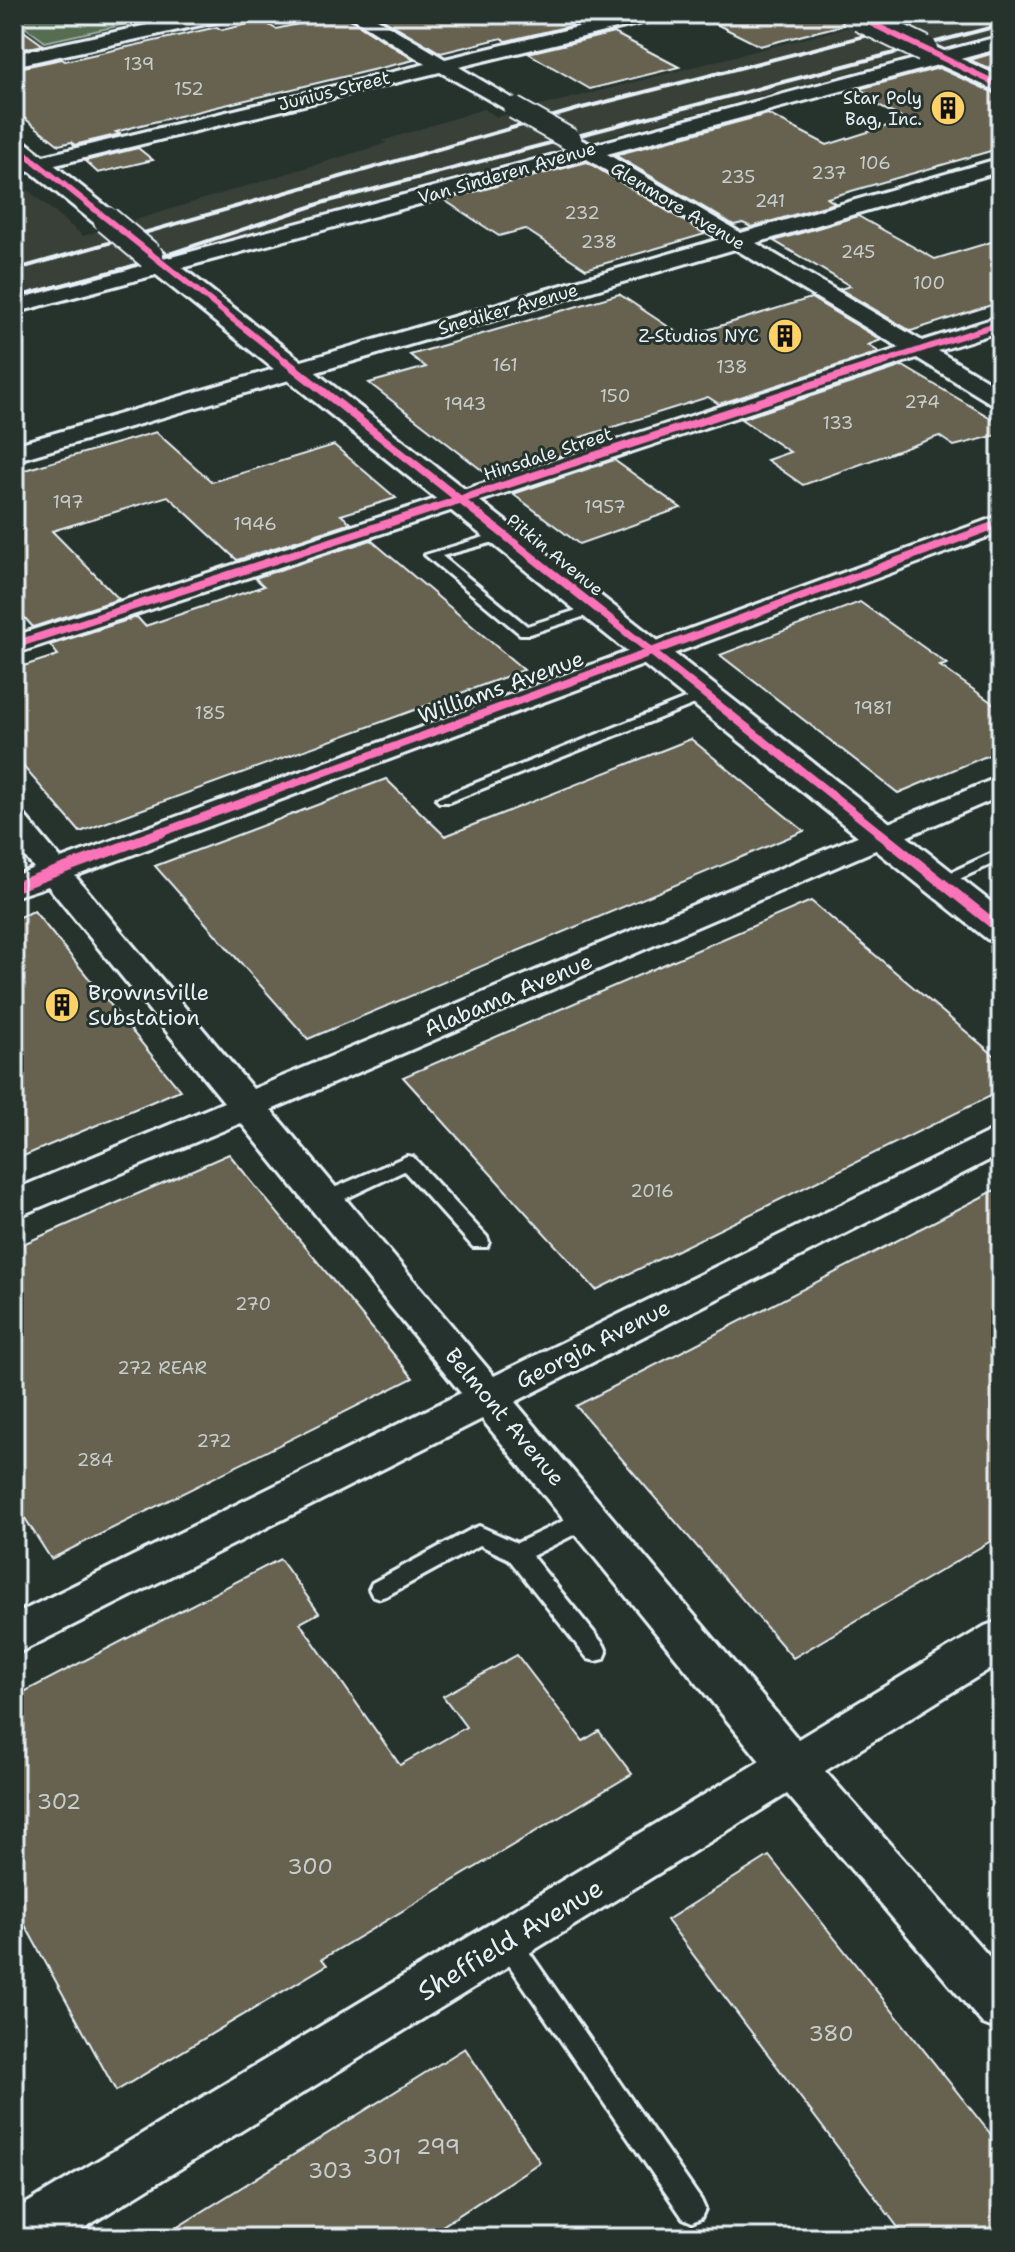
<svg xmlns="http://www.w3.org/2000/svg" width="1015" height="2252" font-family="'Shantell Sans',sans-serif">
  <rect width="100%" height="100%" fill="#26332d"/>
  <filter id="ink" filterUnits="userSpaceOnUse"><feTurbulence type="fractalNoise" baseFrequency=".0125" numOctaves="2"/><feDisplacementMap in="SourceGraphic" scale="16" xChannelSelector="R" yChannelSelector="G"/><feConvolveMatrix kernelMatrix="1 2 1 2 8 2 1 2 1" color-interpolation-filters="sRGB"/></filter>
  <g filter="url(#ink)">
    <path fill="#394138" d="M900,14H1001V32L401,191L203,250L14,301V181H17L83,236L387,143L382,141L484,109L497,117Z"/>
    <path fill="#566d51" stroke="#9fafa4" stroke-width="2" d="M14,14H172L45,42L14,19Z"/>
    <g fill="#666250" stroke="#e8f1f8" stroke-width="2">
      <path d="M342,14L414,60L141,125L116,132L120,134L74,145L72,142L59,145L14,110V69L62,59L65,61L217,27L222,30L262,21L276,29Z"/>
      <path d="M375,14H606L604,18L506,41L502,38L441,53Z"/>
      <path d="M696,14H841L843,25L760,46Z"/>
      <path d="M14,24L43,45L14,51Z"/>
      <path d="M614,33L679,67L590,89L528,53Z"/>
      <path d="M1001,51V74L970,60Z"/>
      <path d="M939,68L1001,96V148L827,198L835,203L751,227L743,223L734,225L615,155L768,114L827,145L906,120L859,96L867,93L859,89Z"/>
      <path d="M138,148L153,160L98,173L85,161Z"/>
      <path d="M587,162L705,234L586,269L525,229L499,236L444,200Z"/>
      <path d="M858,216L935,259L1001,239V302L911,331L840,289L850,286L774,241Z"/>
      <path d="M619,294L684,337L811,298L881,340L868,345L879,352L719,404L708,397L581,437L592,445L492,478L369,383L426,367L410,355Z"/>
      <path d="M903,366L1001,424V434L954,446L939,436L803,485L767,460L790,452L741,419Z"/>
      <path d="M156,432L212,482L334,445L396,498L341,515L351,523L237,560L168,496L52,531L119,599L33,627L14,606V473Z"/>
      <path d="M614,460L681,508L579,544L513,494Z"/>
      <path d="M371,540L524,670L80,832L14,756V669L58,655L50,645L137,617L145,626L264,586L255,578Z"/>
      <path d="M860,602L947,664L940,666L1001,709V750L898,793L720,655Z"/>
      <path d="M691,739L804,831L308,1039L155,866L386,779L445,836Z"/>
      <path d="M811,901L1001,1061V1091L596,1290L403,1077Z"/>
      <path d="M34,911L180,1090L14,1160V919Z"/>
      <path d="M229,1154L413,1378L51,1559L14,1501V1248Z"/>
      <path d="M1001,1187V1535L793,1658L576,1406Z"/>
      <path d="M280,1559L319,1613L300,1623L400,1765L466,1727L443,1696L517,1655L583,1741L599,1731L632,1774L322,1959L327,1965L116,2091L14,1905V1697Z"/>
      <path d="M769,1856L1001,2147V2238H906L667,1920Z"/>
      <path d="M465,2048L540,2162L424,2238H160Z"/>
    </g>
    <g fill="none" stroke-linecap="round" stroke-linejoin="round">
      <g stroke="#e8f1f8" stroke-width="6">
        <g id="lane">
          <path d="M504,531L509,532V538L442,556L527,626L596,604L603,608L601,611L530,634H520L425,555Z"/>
          <path d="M705,691L710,692V698L449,802H439L436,799Z"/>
          <path d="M1001,849V860L946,885L940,886L932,881Z"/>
          <path d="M407,1156L413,1157L487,1237L489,1242L487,1247H473L404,1171L332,1205H318L316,1200L318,1195Z"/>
          <path d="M588,1509L595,1512L599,1518L595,1524L532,1556L604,1645L607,1652L604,1659L596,1661L588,1659L509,1559L480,1545L388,1595L380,1598L372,1595L369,1589L372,1583L472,1529L479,1526L517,1543Z"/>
          <path d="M507,1930L516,1933L701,2200L705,2209L701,2218L692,2222L683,2218L498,1949L495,1941L498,1933Z"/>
        </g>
      </g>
      <g stroke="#e8f1f8" stroke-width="6">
        <g id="street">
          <path d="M198,14H233L224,20L14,66V54Z"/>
          <path d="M347,14H369L445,59L632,14H664L662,18L459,67L521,104L524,108L514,114L440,72L14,175V163L426,64Z"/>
          <path d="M1001,36V48L607,154L741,233L1001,158V171L756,243L922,341L1001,316V331L938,351L1001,389V406L992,404L917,358L14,654V636L900,348L735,249L14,461V445L720,239L587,159L14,313V299L572,150L565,143L568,139L575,137L593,145Z"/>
          <path d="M1001,515V532L75,876L253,1089L1001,776V796L271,1110L494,1376L1001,1126V1154L515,1402L798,1739L985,1626L1001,1620V1662L825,1771L1001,1970V2031L983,2024L787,1794L68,2238H14V2211L760,1761L482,1419L14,1655V1615L461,1393L241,1123L14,1218V1190L224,1102L48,886L14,897V876L34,868L14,843V814L25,816L61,859Z"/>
        </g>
      </g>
      <g stroke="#e8f1f8" stroke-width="6">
        <g id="secondary">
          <path d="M924,42L1001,77V93L916,54L912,49L916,44Z"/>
          <path d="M14,137L23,140L116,214L120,220L116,226H98L14,158Z"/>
          <path d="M150,248L160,250L1001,910V943L987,939L140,262L136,256L140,250Z"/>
        </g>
      </g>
      <use href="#lane" fill="#26332d" fill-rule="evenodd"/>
      <use href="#street" fill="#26332d" fill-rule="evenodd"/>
      <use href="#secondary" fill="#26332d" fill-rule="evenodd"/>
      <g stroke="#e8f1f8" stroke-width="4">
        <path d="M14,270L582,108L951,14"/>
        <path d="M14,298L127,268L325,202L1001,25"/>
      </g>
      <g stroke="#e8f1f8" stroke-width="25" stroke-linecap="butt">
        <path id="street-bridge" d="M514,108L571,140"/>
      </g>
      <g stroke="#e8f1f8" stroke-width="30" stroke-linecap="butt">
        <g id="secondary-bridge">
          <path d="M860,18L924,49"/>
          <path d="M107,220L150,256"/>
        </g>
      </g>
      <use href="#street-bridge" stroke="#26332d" stroke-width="21"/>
      <use href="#secondary-bridge" stroke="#26332d" stroke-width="26"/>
      <g stroke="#26332d" stroke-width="9">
        <g id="cycleway-far2">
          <path d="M852,14L1001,86"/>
          <path d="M14,145L288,363"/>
          <path d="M880,363L1001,323"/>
        </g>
      </g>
      <g stroke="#26332d" stroke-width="12">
        <g id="cycleway-far1">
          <path d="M285,361L881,834"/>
          <path d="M14,645L886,361"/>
          <path d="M157,834L1001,523"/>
        </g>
      </g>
      <g stroke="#26332d" stroke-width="15">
        <g id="cycleway">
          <path d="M878,832L1001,930"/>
          <path d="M14,887L162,832"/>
        </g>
      </g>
      <use href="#cycleway-far2" stroke="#fb73b8" stroke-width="6"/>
      <use href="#cycleway-far1" stroke="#fb73b8" stroke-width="8"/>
      <use href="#cycleway" stroke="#fb73b8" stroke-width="10"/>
    </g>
  </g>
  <defs>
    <g id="building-disc" transform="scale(1.8)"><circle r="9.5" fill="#ffd166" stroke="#26332d"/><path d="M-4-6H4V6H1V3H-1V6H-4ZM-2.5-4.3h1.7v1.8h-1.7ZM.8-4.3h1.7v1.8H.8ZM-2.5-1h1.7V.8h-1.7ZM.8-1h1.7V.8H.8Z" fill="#111"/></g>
  </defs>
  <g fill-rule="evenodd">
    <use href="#building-disc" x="948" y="108"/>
    <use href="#building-disc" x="785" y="336"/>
    <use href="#building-disc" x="62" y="1005"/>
  </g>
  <g text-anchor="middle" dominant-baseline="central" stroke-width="6" stroke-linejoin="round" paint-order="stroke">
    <g font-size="18" fill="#c8cdce">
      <text x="139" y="64">139</text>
      <text x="189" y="89">152</text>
      <text x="875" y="163">106</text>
      <text x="829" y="173">237</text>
      <text x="738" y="177">235</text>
      <text x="770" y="201">241</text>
      <text x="582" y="213">232</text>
      <text x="599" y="242">238</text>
      <text x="858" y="252">245</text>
      <text x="929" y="283">100</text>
      <text x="505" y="365">161</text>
      <text x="732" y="367">138</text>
      <text x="615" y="396">150</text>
      <text x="922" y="402">274</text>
      <text x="465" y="404">1943</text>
      <text x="838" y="423">133</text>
      <text x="68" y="502">197</text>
      <text x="605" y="507">1957</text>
      <text x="255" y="524">1946</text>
      <text x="873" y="708">1981</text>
      <text x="210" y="713">185</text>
      <text x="652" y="1191">2016</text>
      <text x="253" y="1304">270</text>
      <text x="162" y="1368">272 REAR</text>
      <text x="214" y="1441">272</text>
      <text x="95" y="1460">284</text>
    </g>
    <g font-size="18" fill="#e8f1f8" stroke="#26332d">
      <text transform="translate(334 91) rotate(-14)">Junius Street</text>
      <text transform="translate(507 173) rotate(-16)">Van Sinderen Avenue</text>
      <text transform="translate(678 206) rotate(31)">Glenmore Avenue</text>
      <text transform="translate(508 309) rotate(-16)">Snediker Avenue</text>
      <text transform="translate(548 454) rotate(-18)">Hinsdale Street</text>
      <text transform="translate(555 555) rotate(39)">Pitkin Avenue</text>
    </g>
    <g font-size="18" fill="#e8f1f8" stroke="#26332d" text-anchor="end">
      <text x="922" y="98">Star Poly<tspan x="922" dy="21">Bag, Inc.</tspan></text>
      <text x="759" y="336">Z-Studios NYC</text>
    </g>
    <g font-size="22" fill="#e8f1f8" stroke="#26332d">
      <text transform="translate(501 687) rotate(-20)">Williams Avenue</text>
      <text transform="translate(508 995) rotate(-23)">Alabama Avenue</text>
      <text transform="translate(593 1344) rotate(-27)">Georgia Avenue</text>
      <text transform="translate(505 1417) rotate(50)">Belmont Avenue</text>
    </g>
    <g font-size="22" fill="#e8f1f8" stroke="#26332d" text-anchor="start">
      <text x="88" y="992">Brownsville<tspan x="88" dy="25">Substation</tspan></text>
    </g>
    <g font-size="22" fill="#c8cdce">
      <text x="59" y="1801">302</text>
      <text x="310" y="1866">300</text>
      <text x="831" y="2033">380</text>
      <text x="438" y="2146">299</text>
      <text x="382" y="2156">301</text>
      <text x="330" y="2170">303</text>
    </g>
    <g font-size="26" fill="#e8f1f8" stroke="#26332d">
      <text transform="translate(510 1939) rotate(-31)">Sheffield Avenue</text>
    </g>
  </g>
  <rect width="1015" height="2252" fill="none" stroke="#26332d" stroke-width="48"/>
  <rect x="24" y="24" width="967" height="2204" fill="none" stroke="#e8f1f8" stroke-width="3" filter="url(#ink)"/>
</svg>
